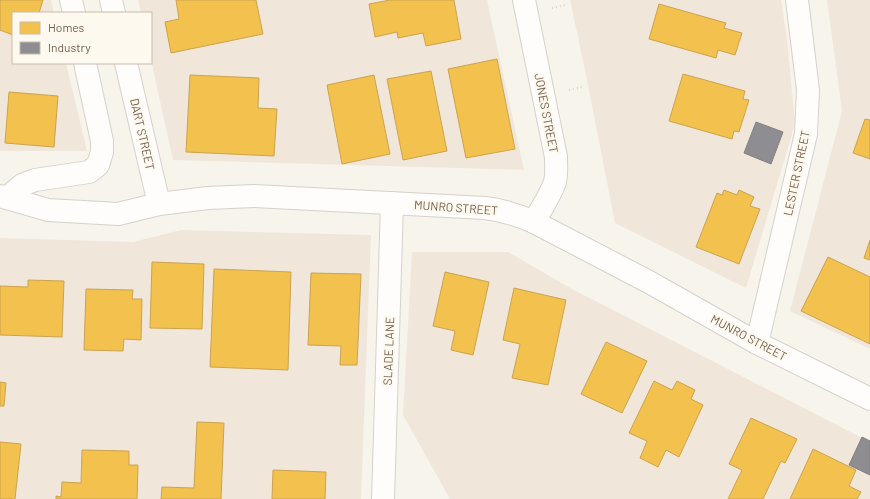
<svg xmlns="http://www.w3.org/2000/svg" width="870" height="499" font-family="Barlow,sans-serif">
  <rect width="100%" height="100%" fill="#f7f4ec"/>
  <g fill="#f0e7da">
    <path d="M0,0H51L54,13H13V63H66L87,151H0Z"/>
    <path d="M138,0H487L524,170L173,160L151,60V13H141Z"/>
    <path d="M570,0H781L787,39L795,124L746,288L615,223L585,70Z"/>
    <path d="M827,0H870V349L790,311L842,111Z"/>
    <path d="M181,230L371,235L361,499H0V238L133,242Z"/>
    <path d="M412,252H508L574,290L870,442V499H450L403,415Z"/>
  </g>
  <g fill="#f2c14e" stroke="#cca34e">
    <path d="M0,0H43L39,13H13V35L0,30Z"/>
    <path d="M176,0H256L263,34L171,53L165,22L179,19Z"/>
    <path d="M390,0H454L461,39L426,46L423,33L398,38L397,32L375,37L369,4Z"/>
    <path d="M659,4L726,23L724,28L742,33L735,55L718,50L716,58L649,39Z"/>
    <path d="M497,59L515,149L466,158L448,69Z"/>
    <path d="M431,71L447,151L403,160L387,79Z"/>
    <path d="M683,74L745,91L743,99L749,100L739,132L734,131L732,139L669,121Z"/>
    <path d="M190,75L259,78L258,108L277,109L274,156L186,152Z"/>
    <path d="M374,75L390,154L342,164L327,85Z"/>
    <path d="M9,92L58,96L54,147L5,143Z"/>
    <path d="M865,119L870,120V159L853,153Z"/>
    <path d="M724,190L737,195L739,190L754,197L750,206L760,209L739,264L696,247L717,193L722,195Z"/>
    <path d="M870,240V260L864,258Z"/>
    <path d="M828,257L870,277V344L801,311Z"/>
    <path d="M152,262L204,264L202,329L150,328Z"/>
    <path d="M214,269L291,272L288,370L210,367Z"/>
    <path d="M445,272L489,282L473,355L451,350L455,331L433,326Z"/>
    <path d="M311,273L361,274L357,365H340L341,346L308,345Z"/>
    <path d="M28,280L64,281L62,337L0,335V286L28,287Z"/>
    <path d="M514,288L566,300L548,385L512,378L520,344L503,340Z"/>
    <path d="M86,289L133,290L132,299H142L141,340L124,339L123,351L84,350Z"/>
    <path d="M606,342L647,361L622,413L581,394Z"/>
    <path d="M654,381L672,390L677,381L695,390L691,399L703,405L679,457L666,450L658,467L640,458L647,441L629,433Z"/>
    <path d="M0,382L6,383L4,406H0Z"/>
    <path d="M751,418L797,439L785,463L781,461L763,499H728L742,470L729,464Z"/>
    <path d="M197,422L224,423L221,499H161L162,487L194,488Z"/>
    <path d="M0,442L21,444L15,499H0Z"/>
    <path d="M813,449L856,470L849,486L861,492L857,499H790Z"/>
    <path d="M82,450L129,451V465H138L137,499H56V496L61,497L62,482L81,483Z"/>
    <path d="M273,470L326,472L325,499H272Z"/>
  </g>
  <g fill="#8d8d92" stroke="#867f7d">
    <path d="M756,122L783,132L771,164L744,153Z"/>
    <path d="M862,437L870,441V475L849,465Z"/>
  </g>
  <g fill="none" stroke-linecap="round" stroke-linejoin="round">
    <g stroke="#d6d1ca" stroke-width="24">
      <g id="street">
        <path d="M71,0L74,13"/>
        <path d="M111,0L114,13"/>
        <path d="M524,0L556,157C556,165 557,174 555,182C550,196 541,209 534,222"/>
        <path d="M126,63L159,204"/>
        <path d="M0,196L48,210L118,214L159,204L208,198L254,196L485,208C503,210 518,215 534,222L649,282L757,343L870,399"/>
        <path d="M7,198L22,185L35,180L89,172L98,165L102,152V141L85,63"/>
        <path d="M757,343L806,134L808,90L797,0"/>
        <path d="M383,499L392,203"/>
      </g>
    </g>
    <g stroke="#dad4cf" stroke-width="2.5" stroke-dasharray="1 3" stroke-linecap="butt">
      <path d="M552,8L565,5"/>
      <path d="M569,90L582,87"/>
    </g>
    <use href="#street" stroke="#fefdfc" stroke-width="22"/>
  </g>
  <g text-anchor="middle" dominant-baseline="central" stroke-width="4" stroke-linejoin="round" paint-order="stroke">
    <g font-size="12" fill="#755e4d" stroke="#fef9ee">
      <text transform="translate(547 113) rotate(79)">JONES STREET</text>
      <text transform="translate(143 134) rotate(77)">DART STREET</text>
      <text transform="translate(796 173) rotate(-78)">LESTER STREET</text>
      <text transform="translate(456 207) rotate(4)">MUNRO STREET</text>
      <text transform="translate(749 337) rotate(28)">MUNRO STREET</text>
      <text transform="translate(388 351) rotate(-88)">SLADE LANE</text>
    </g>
  </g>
  <rect x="12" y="12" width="140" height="52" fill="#fef9ee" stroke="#c7bbae"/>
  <rect x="20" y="22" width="20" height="12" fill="#f2c14e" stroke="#c7bbae"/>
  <text x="48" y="32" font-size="12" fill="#755e4d">Homes</text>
  <rect x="20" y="42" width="20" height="12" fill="#8d8d92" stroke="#c7bbae"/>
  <text x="48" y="52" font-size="12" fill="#755e4d">Industry</text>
</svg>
